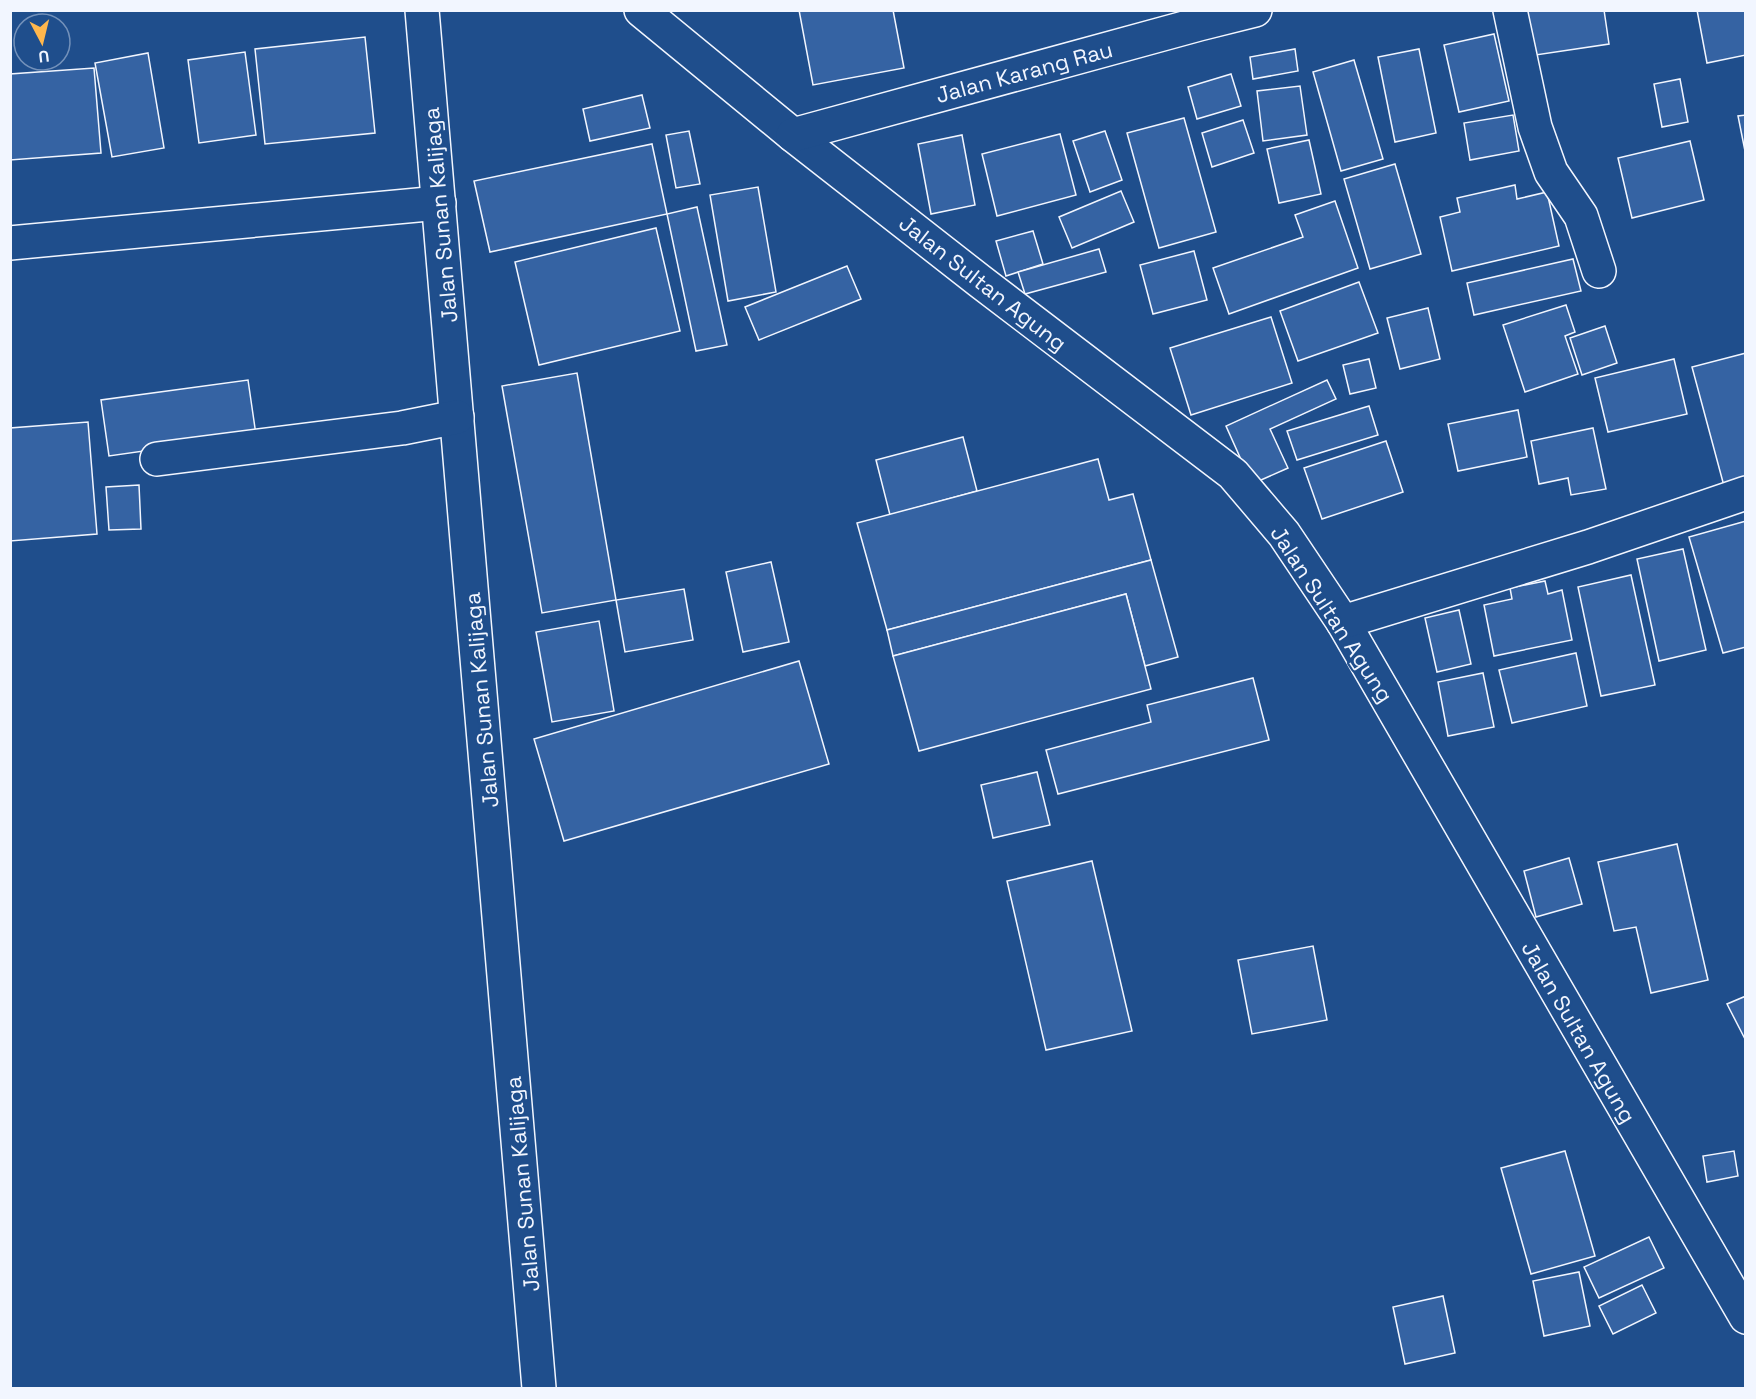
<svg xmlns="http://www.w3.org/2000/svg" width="1756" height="1399" font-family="'Space Grotesk',sans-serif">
  <rect width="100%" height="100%" fill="#1f4e8c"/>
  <g fill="#3563a3" stroke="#f2f6ff" stroke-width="1.5">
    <path d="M799,10H893L904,68L813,85Z"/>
    <path d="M1522,10H1604L1609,44L1529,56Z"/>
    <path d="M1697,10H1746V55L1707,63Z"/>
    <path d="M1494,34L1509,101L1459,112L1444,45Z"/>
    <path d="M365,37L375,133L265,144L255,49Z"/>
    <path d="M1295,49L1298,71L1253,79L1250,57Z"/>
    <path d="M1419,49L1436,133L1395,142L1378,57Z"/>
    <path d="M245,52L256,135L199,143L188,60Z"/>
    <path d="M148,53L164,148L112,157L95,63Z"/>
    <path d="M1354,60L1383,159L1341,171L1313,72Z"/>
    <path d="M94,68L101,153L10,160V74Z"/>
    <path d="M1231,74L1241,106L1197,119L1188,87Z"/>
    <path d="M1680,79L1688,122L1662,127L1654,84Z"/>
    <path d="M1300,86L1307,135L1263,141L1257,91Z"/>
    <path d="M642,95L650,128L590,141L583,109Z"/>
    <path d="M1513,115L1519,151L1470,160L1464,123Z"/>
    <path d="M1746,115V156L1738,116Z"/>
    <path d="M1184,118L1216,232L1159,248L1127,133Z"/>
    <path d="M1243,120L1254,153L1212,167L1202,133Z"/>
    <path d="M689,131L700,184L676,188L666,135Z"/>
    <path d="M1105,131L1122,180L1090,192L1073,141Z"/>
    <path d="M1060,134L1076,195L997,216L982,154Z"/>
    <path d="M962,135L975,205L931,214L918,144Z"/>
    <path d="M1309,140L1321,194L1279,203L1267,149Z"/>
    <path d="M1690,141L1704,200L1632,218L1618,158Z"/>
    <path d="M652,144L667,214L490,252L474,181Z"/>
    <path d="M1395,164L1421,254L1370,269L1344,179Z"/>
    <path d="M1515,185L1517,199L1547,192L1559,246L1452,271L1440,217L1460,212L1457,198Z"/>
    <path d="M758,187L776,292L728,301L710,195Z"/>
    <path d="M1121,191L1134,222L1072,248L1059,217Z"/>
    <path d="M1335,201L1358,268L1229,314L1213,268L1303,237L1295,215Z"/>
    <path d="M697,207L727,345L696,351L667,214Z"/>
    <path d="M656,228L680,331L539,365L515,262Z"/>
    <path d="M1033,231L1043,264L1006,276L996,241Z"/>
    <path d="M1099,249L1106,272L1025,294L1018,272Z"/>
    <path d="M1194,251L1207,300L1153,314L1140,265Z"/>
    <path d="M1573,259L1581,291L1474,315L1467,283Z"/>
    <path d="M847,266L861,299L759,340L745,307Z"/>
    <path d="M1359,282L1378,333L1298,361L1280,311Z"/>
    <path d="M1566,305L1575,332L1565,336L1578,374L1525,392L1503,325Z"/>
    <path d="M1428,308L1440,359L1400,369L1387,318Z"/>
    <path d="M1271,317L1292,383L1191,415L1170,348Z"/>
    <path d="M1605,326L1617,363L1582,375L1570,338Z"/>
    <path d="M1746,353V480L1724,486L1692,367Z"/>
    <path d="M1369,359L1376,388L1350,394L1343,365Z"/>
    <path d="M1674,359L1687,414L1608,432L1595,378Z"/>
    <path d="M577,373L616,600L542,613L502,386Z"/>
    <path d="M248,380L256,435L109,456L101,400Z"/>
    <path d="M1327,380L1336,399L1270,429L1288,468L1252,484L1226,426Z"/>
    <path d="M1369,406L1378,435L1297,460L1287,431Z"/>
    <path d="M1518,410L1527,457L1458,471L1448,424Z"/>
    <path d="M88,422L97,534L10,541V428Z"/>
    <path d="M1593,428L1606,489L1571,495L1568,478L1539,484L1531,441Z"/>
    <path d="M963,437L977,491L890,515L876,460Z"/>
    <path d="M1386,441L1403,492L1322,519L1304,468Z"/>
    <path d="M1098,459L1109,500L1133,494L1151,560L887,630L857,523Z"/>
    <path d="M139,485L141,529L109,530L106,487Z"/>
    <path d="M1746,521V647L1723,653L1689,537Z"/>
    <path d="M1683,549L1706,650L1659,661L1637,559Z"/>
    <path d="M1151,560L1178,657L1145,666L1126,594L893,656L887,630Z"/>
    <path d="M771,562L789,642L743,652L726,572Z"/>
    <path d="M1631,575L1655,685L1601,696L1578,587Z"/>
    <path d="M1545,581L1548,594L1562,590L1572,640L1494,656L1484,605L1512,599L1510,588Z"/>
    <path d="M684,589L693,640L625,652L616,600Z"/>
    <path d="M1126,594L1151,689L919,751L893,656Z"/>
    <path d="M1459,610L1471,664L1437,672L1425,618Z"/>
    <path d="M599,621L614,711L552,722L536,632Z"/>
    <path d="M1576,653L1587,706L1512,723L1499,670Z"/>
    <path d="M799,661L829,764L564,841L534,739Z"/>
    <path d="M1483,673L1494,727L1448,736L1438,682Z"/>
    <path d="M1253,678L1269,740L1058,794L1046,750L1151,722L1147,705Z"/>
    <path d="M1037,772L1050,825L993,838L981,785Z"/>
    <path d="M1677,844L1708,980L1651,993L1636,927L1614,931L1598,862Z"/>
    <path d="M1569,858L1582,904L1536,917L1524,871Z"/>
    <path d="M1092,861L1132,1031L1046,1050L1007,881Z"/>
    <path d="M1313,946L1327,1020L1252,1034L1238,960Z"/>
    <path d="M1746,996V1041L1727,1004Z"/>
    <path d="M1565,1151L1595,1256L1531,1274L1501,1168Z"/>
    <path d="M1734,1151L1738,1176L1707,1182L1703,1156Z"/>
    <path d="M1649,1237L1664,1268L1599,1298L1584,1267Z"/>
    <path d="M1579,1272L1590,1326L1544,1336L1533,1281Z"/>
    <path d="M1642,1285L1656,1313L1613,1334L1599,1306Z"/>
    <path d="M1443,1296L1455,1353L1405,1364L1393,1307Z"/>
  </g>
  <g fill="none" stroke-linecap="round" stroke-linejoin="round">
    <g stroke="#f2f6ff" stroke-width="36">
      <g id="minor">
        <path d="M422,10L539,1388"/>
        <path d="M641,10L793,135L981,282L1233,474L1284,534L1343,622L1746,1317"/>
        <path d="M1510,10L1535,127L1551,172L1581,216L1599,271"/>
        <path d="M793,135L1199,24L1255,10"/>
        <path d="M10,243L439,203"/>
        <path d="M157,459L402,428L457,417"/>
        <path d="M1343,622L1588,547L1746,493"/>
      </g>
    </g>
    <use href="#minor" stroke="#1f4e8c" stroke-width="33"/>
  </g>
  <g text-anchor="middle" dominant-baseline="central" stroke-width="4.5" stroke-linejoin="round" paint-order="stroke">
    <g font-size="22" fill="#f2f6ff" stroke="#1f4e8c">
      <text transform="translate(1024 72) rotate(-15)">Jalan Karang Rau</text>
      <text transform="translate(440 215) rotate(-95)">Jalan Sunan Kalijaga</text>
      <text transform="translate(983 283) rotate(38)">Jalan Sultan Agung</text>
      <text transform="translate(1332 614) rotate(57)">Jalan Sultan Agung</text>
      <text transform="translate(481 700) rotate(-95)">Jalan Sunan Kalijaga</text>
      <text transform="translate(1579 1032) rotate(60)">Jalan Sultan Agung</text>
      <text transform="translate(522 1184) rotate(-95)">Jalan Sunan Kalijaga</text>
    </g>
  </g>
  <rect width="1756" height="1399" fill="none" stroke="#f2f6ff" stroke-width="24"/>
  <g transform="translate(42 42) rotate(173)"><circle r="28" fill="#1f4e8c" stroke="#7391ba" stroke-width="1.5"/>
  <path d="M0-4.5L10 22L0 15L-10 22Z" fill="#ffb74d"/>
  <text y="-9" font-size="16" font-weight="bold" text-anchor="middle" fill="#f2f6ff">U</text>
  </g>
</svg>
